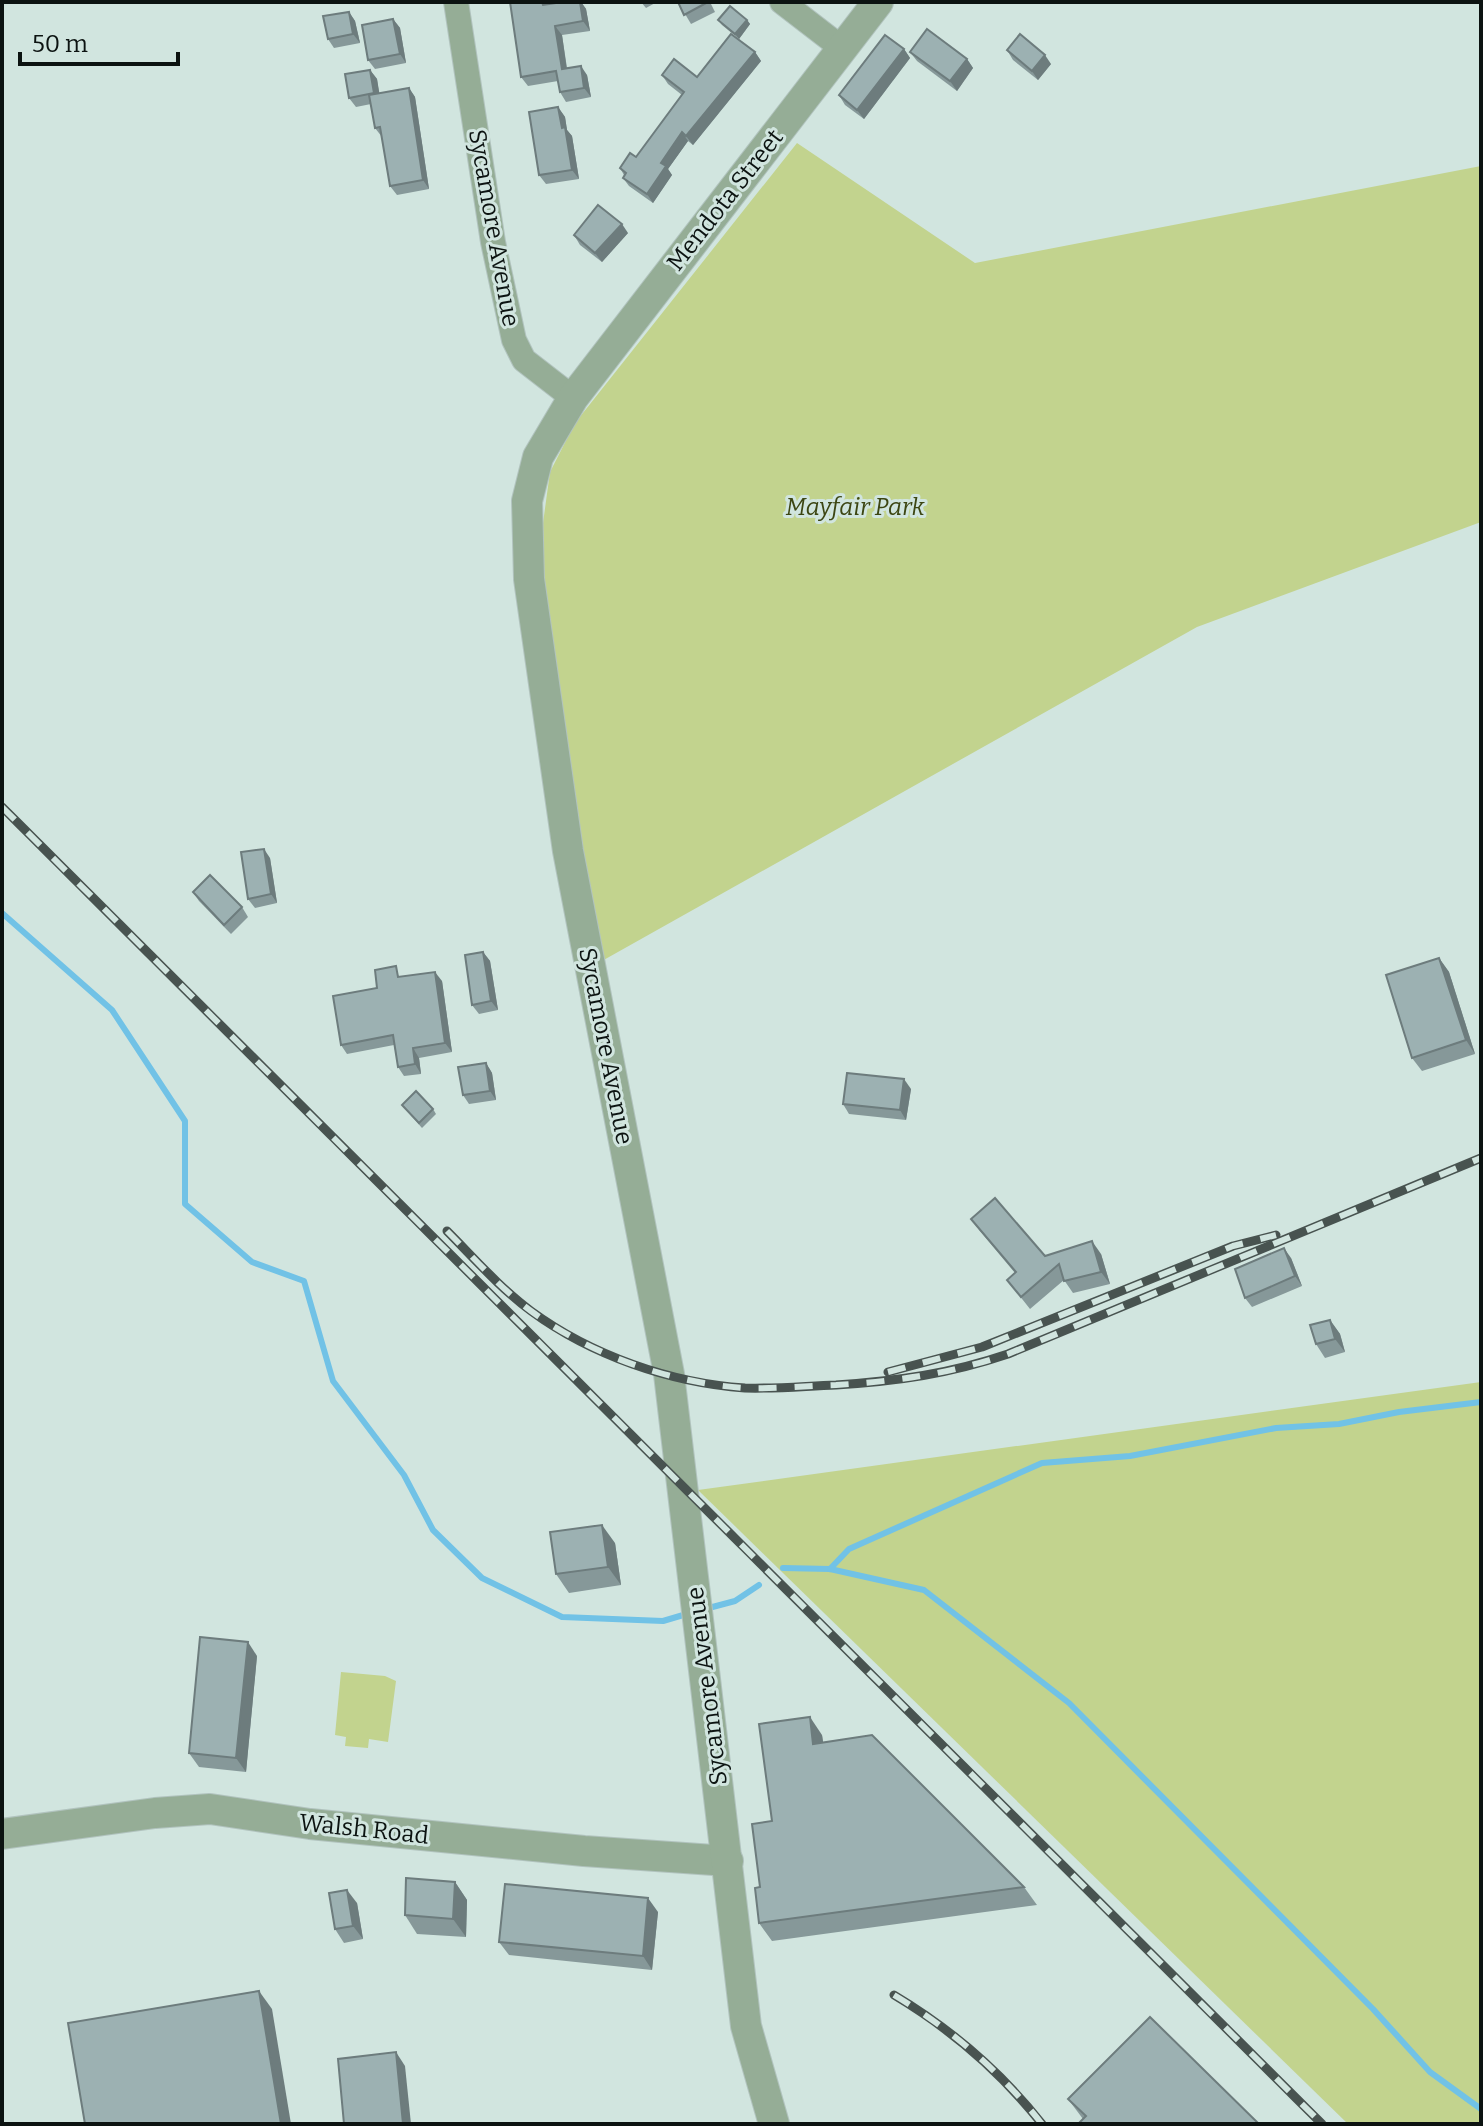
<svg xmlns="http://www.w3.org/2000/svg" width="1483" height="2126" font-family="Bitter,serif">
  <rect width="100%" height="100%" fill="#d1e5df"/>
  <g fill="#c2d38e">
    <path d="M797,143L975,263L1481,166V522L1197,627L593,966L540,545L550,472L575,423Z"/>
    <path d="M1481,1382V2124H1348L698,1490Z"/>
    <path d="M341,1672L385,1676L396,1681L388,1742L369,1739L368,1748L345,1746L346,1737L335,1735Z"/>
  </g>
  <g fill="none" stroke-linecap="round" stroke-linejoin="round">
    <g stroke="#71c2e6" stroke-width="6">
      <path d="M2,913L112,1010L185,1121V1204L252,1262L304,1281L333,1381L404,1475L433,1530L482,1578L562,1617L663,1621L690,1613"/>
      <path d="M783,1568L830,1569L924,1590L1069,1703L1373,2009L1430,2072L1481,2109"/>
      <path d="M830,1569L849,1549L1042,1463L1130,1456L1276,1428L1339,1424L1399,1412L1481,1402"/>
      <path d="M705,1609L735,1601L759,1585"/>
    </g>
    <g stroke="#b1c3be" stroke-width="26">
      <g id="minor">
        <path d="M456,2L493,242L514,340L524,360L573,398"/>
        <path d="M782,2L843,49"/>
      </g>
    </g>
    <g stroke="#b1c3be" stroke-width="32">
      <g id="tertiary">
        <path d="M2,1834L155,1813L210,1809L310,1824L584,1851L728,1861"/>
        <path d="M774,2124L746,2026L669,1374L568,851L529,579L527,501L538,457L573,398L878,2"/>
      </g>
    </g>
    <use href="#minor" stroke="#95ad96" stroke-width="24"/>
    <use href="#tertiary" stroke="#95ad96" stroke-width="30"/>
    <g stroke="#485350" stroke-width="9">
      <g id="rail">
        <path d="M2,807L1322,2124"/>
        <path d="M447,1231C474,1258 500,1288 531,1311C591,1355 670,1383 745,1388C775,1389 806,1386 836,1385C898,1381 949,1374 1008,1354L1481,1158"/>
        <path d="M888,1372L982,1347L1233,1246L1276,1235"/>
        <path d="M894,1995C951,2029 1001,2072 1042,2124"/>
      </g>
    </g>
    <use href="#rail" stroke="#d1e5df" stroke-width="6" stroke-dasharray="18" stroke-linecap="butt"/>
  </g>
  <g fill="#869899">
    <path d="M563,2H581L586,9L590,31L562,35L567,68L587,75L591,97L566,102L560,92L558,81L528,86L521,77L548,4Z"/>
    <path d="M641,2H657L646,8Z"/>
    <path d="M678,2H710L715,12L691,24Z"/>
    <path d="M349,12L355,21L360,43L334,48L328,39Z"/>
    <path d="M393,19L400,28L406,63L375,69L368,60Z"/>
    <path d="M718,20H747L750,24L739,39L722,25Z"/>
    <path d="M904,49L910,58L864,119L845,105L839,95Z"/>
    <path d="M1007,50L1051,64L1038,80L1013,60Z"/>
    <path d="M755,52L761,61L693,145L688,141L668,169L672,175L653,203L629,186L623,178L624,175L620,168L636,157L682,95L668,84L662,75L697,77Z"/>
    <path d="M910,52L967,59L973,68L957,91L917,61Z"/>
    <path d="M370,70L377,79L379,93L409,88L415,97L429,189L397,195L390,186L382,137L375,128L371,104L356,107L349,98Z"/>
    <path d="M558,107L565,117L567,130L572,136L579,179L546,184L539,175Z"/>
    <path d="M628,233L602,262L580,245L574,235Z"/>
    <path d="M270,858L277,903L255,908L248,899Z"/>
    <path d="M193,892L242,907L248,917L231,934L199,901Z"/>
    <path d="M483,952L490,961L498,1010L479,1014L472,1005Z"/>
    <path d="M1439,958L1449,972L1475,1054L1422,1071L1412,1058Z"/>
    <path d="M403,976L442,981L452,1052L419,1058L421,1074L404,1076L398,1067L394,1045L347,1054L341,1045L377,988Z"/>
    <path d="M486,1063L492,1073L496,1100L469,1104L463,1095Z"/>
    <path d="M911,1089L906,1120L849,1114L843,1104Z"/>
    <path d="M402,1105L433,1109L436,1114L422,1128Z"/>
    <path d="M971,1219L1045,1256L1101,1254L1110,1284L1073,1293L1064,1280L1030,1309L1007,1280L1015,1273L980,1231Z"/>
    <path d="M1291,1258L1302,1286L1252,1307L1245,1298Z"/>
    <path d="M1330,1320L1340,1334L1345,1352L1325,1358L1316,1344Z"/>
    <path d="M615,1543L621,1585L569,1593L556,1574Z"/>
    <path d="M257,1656L246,1772L199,1767L189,1753Z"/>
    <path d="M822,1735L823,1742L1024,1887L1037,1905L772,1941L759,1923L760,1887L772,1821Z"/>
    <path d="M455,1882L467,1900L466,1937L417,1934L405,1915Z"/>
    <path d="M357,1903L363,1939L344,1943L335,1929Z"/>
    <path d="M658,1912L652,1970L509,1955L499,1942Z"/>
    <path d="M1068,2099L1259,2124L1083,2119Z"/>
  </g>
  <g fill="#6d7c7d">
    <path d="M580,2H581L586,9L590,31L583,21Z"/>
    <path d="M349,12L355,21L360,43L353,34Z"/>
    <path d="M393,19L400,28L406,63L400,54Z"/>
    <path d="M747,20L750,24L739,39L735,34Z"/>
    <path d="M555,26L562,35L568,78L562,69Z"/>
    <path d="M904,49L910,58L864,119L857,110Z"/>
    <path d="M755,52L761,61L693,145L686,136Z"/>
    <path d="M1045,55L1051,64L1038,80L1032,71Z"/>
    <path d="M967,59L973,68L957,91L950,81Z"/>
    <path d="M581,66L587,75L591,97L584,88Z"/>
    <path d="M370,70L377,79L381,103L374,93Z"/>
    <path d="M409,88L415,97L429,189L423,180Z"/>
    <path d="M558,107L565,117L567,130L572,136L579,179L572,170Z"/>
    <path d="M682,132L688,141L668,169L672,175L653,203L647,194L661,163Z"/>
    <path d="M622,224L628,233L602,262L595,253Z"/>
    <path d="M264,849L270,858L277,903L271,894Z"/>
    <path d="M483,952L490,961L498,1010L491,1001Z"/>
    <path d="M1439,958L1449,972L1475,1054L1466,1040Z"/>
    <path d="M435,972L442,981L452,1052L445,1043Z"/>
    <path d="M413,1048L419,1058L421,1074L415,1064Z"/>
    <path d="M486,1063L492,1073L496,1100L490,1091Z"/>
    <path d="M904,1079L911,1089L906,1120L900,1110Z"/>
    <path d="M1092,1241L1101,1254L1110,1284L1101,1272Z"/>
    <path d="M1284,1248L1291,1258L1302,1286L1295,1276Z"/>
    <path d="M1330,1320L1340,1334L1345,1352L1335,1339Z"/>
    <path d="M602,1525L615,1543L621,1585L608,1567Z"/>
    <path d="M248,1642L257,1656L246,1772L236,1758Z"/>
    <path d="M810,1717L822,1735L826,1762L813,1744Z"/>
    <path d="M455,1882L467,1900L466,1937L453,1919Z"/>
    <path d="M347,1890L357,1903L363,1939L353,1926Z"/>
    <path d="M648,1898L658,1912L652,1970L643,1956Z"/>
    <path d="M259,1991L272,2009L291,2124H281Z"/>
    <path d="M396,2052L405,2066L411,2124H403Z"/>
  </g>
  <g fill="#9cb1b2" stroke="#6d7c7d" stroke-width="2">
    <path d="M510,2H542L543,5L563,2H580L583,21L555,26L562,69L581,66L584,88L560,92L556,71L521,77Z"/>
    <path d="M678,2H708L684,15Z"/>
    <path d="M730,6L747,20L735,34L718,20Z"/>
    <path d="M349,12L353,34L328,39L323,16Z"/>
    <path d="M393,19L400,54L368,60L362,25Z"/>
    <path d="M927,29L967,59L950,81L910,52Z"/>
    <path d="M731,34L755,52L686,136L682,132L661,163L666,166L647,194L623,178L626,173L620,168L630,153L636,157L684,92L662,75L674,59L697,77Z"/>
    <path d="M1020,34L1045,55L1032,71L1007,50Z"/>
    <path d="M885,35L904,49L857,110L839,95Z"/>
    <path d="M370,70L374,93L349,98L345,74Z"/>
    <path d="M409,88L423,180L390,186L380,127L375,128L369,95Z"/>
    <path d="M558,107L562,128L565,127L572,170L539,175L529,112Z"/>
    <path d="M598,205L622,224L595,253L574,235Z"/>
    <path d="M264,849L271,894L248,899L241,852Z"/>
    <path d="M210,875L242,907L224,925L193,892Z"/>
    <path d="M483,952L491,1001L472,1005L465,955Z"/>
    <path d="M1439,958L1466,1040L1412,1058L1386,975Z"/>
    <path d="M396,966L398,977L435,972L445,1043L413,1048L415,1064L398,1067L393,1035L341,1045L333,996L377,988L375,970Z"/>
    <path d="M486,1063L490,1091L463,1095L458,1067Z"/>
    <path d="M847,1073L904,1079L900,1110L843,1104Z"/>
    <path d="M416,1091L433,1109L419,1123L402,1105Z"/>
    <path d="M995,1198L1045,1256L1092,1241L1101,1272L1064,1281L1059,1264L1021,1297L1007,1280L1016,1272L971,1219Z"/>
    <path d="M1284,1248L1295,1276L1245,1298L1235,1269Z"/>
    <path d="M1330,1320L1335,1339L1316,1344L1310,1325Z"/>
    <path d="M602,1525L608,1567L556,1574L550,1532Z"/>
    <path d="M200,1637L248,1642L236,1758L189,1753Z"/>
    <path d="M810,1717L813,1744L872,1735L1024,1887L759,1923L755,1888L760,1887L752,1824L772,1821L759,1724Z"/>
    <path d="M406,1878L455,1882L453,1919L405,1915Z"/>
    <path d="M505,1884L648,1898L643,1956L499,1942Z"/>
    <path d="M347,1890L353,1926L335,1929L329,1893Z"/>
    <path d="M259,1991L281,2124H85L68,2023Z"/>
    <path d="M1150,2017L1259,2124H1078L1086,2116L1068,2099Z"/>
    <path d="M396,2052L403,2124H344L338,2059Z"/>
  </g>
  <g text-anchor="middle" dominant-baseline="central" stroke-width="6" stroke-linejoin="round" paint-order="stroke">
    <g font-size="24" fill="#0c1311" stroke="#d1e5df">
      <text transform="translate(725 200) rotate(-52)">Mendota Street</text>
      <text transform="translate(494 228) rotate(80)">Sycamore Avenue</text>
      <text transform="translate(606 1046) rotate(79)">Sycamore Avenue</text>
      <text transform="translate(707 1686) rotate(-97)">Sycamore Avenue</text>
      <text transform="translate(364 1829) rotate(6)">Walsh Road</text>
    </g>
    <g font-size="24" font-style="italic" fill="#3c4612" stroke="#d1e5df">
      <text x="855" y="507">Mayfair Park</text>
    </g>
  </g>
  <rect width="1483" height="2126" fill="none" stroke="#0c1311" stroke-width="8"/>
  <path d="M20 52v12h158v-12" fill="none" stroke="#0c1311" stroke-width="4"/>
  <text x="32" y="52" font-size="24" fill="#0c1311" stroke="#d1e5df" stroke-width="6" paint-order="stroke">50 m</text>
</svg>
